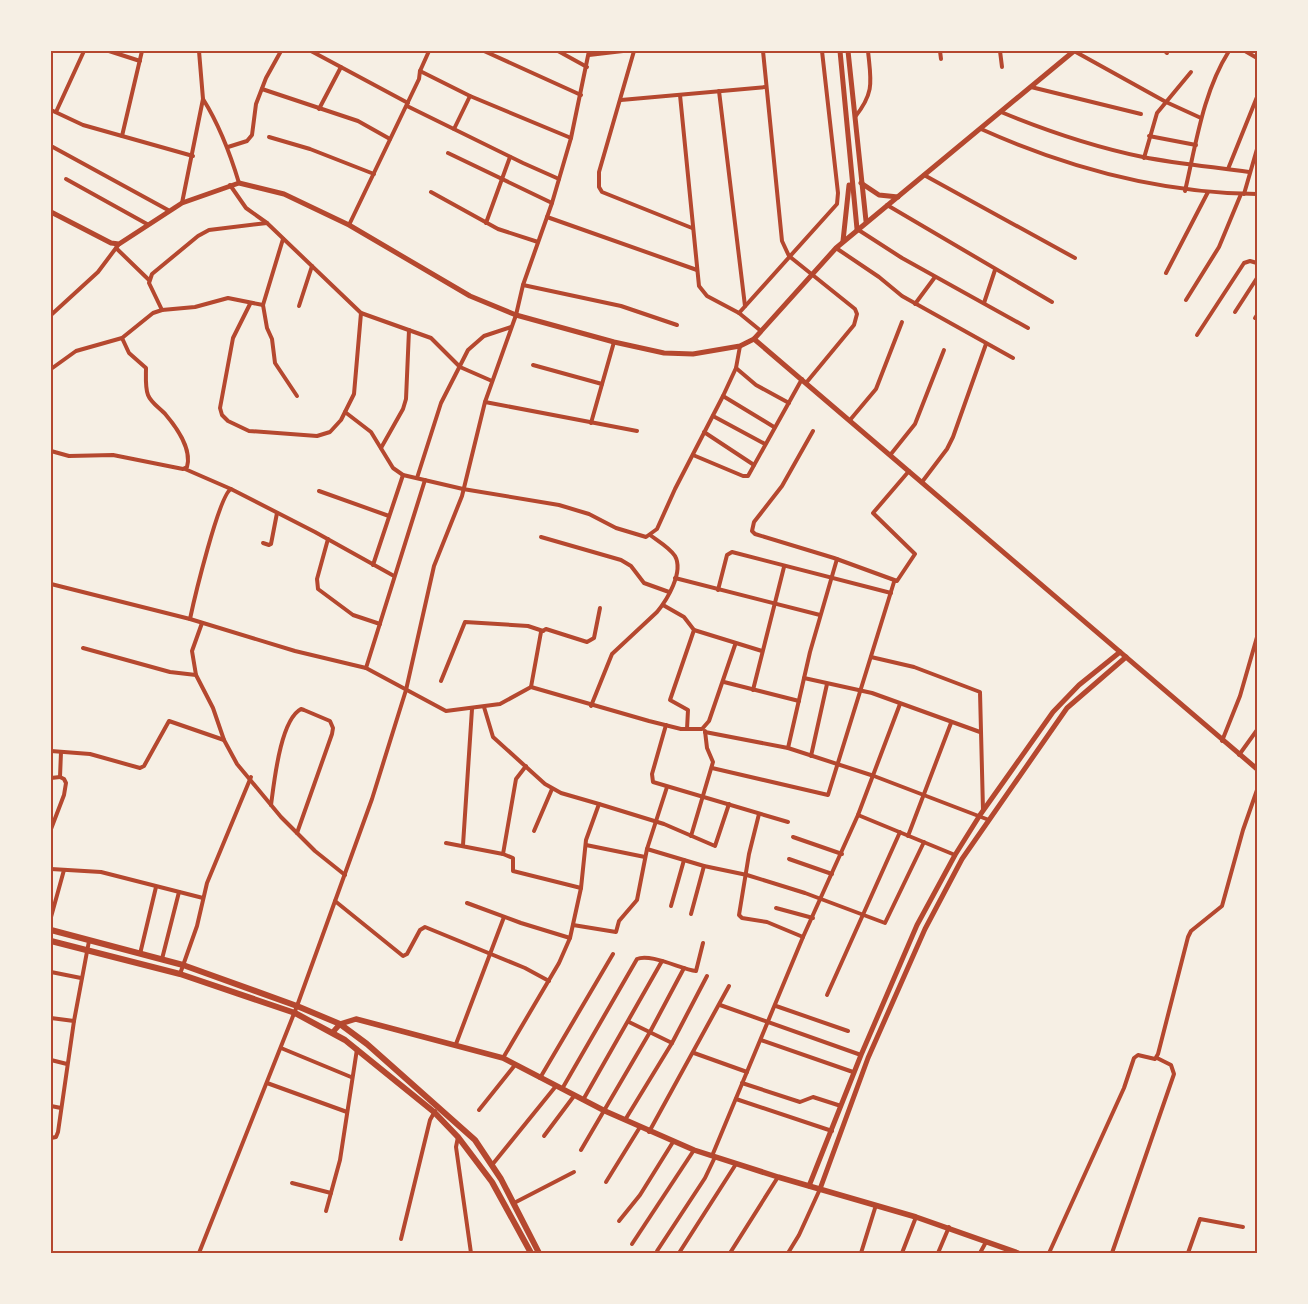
<svg xmlns="http://www.w3.org/2000/svg" width="1308" height="1304" font-family="'PT Sans Narrow',sans-serif">
  <rect width="100%" height="100%" fill="#f6efe4"/>
  <g fill="none" stroke-linecap="round" stroke-linejoin="round">
    <g stroke="#b5482f" stroke-width="4">
      <path d="M109,51L140,61"/>
      <path d="M311,51L408,103"/>
      <path d="M484,51L581,95"/>
      <path d="M558,51L587,67"/>
      <path d="M634,51L599,172V187L602,192L692,228"/>
      <path d="M763,51L782,241L789,256L855,309L857,314L854,325L806,383"/>
      <path d="M940,51L941,59"/>
      <path d="M1000,51L1002,67"/>
      <path d="M1074,51L1166,102L1201,118"/>
      <path d="M1165,51L1167,53"/>
      <path d="M1245,51L1257,58"/>
      <path d="M589,55L623,51"/>
      <path d="M420,71L470,96L571,138"/>
      <path d="M1031,87L1141,114"/>
      <path d="M262,89L358,121L390,139"/>
      <path d="M719,91L745,306"/>
      <path d="M680,95L699,286L707,296L739,313L761,331"/>
      <path d="M203,99C220,126 230,153 239,183"/>
      <path d="M621,100L766,87"/>
      <path d="M407,106L523,163L559,179"/>
      <path d="M319,109L341,67"/>
      <path d="M51,110L83,125L193,156"/>
      <path d="M56,112L84,51"/>
      <path d="M1001,112C1047,131 1095,147 1143,157C1178,164 1214,167 1249,172"/>
      <path d="M855,117C875,92 871,81 868,51"/>
      <path d="M454,129L470,96"/>
      <path d="M981,129C1068,168 1160,193 1257,194"/>
      <path d="M122,136L142,51"/>
      <path d="M1149,136L1196,145"/>
      <path d="M269,137L310,149L374,174"/>
      <path d="M51,146L168,210"/>
      <path d="M228,147L247,141L252,135L256,104L266,78L281,51"/>
      <path d="M448,153L552,203"/>
      <path d="M1144,158L1157,113L1191,72"/>
      <path d="M1228,169L1257,97"/>
      <path d="M924,175L1075,258"/>
      <path d="M66,179L147,224"/>
      <path d="M230,185L246,208L267,223L361,313L431,338L460,367L492,381"/>
      <path d="M1185,191C1196,144 1203,92 1229,51"/>
      <path d="M431,192L498,229L538,242"/>
      <path d="M1244,194L1257,149"/>
      <path d="M182,203L203,99L199,51"/>
      <path d="M887,205L1052,302"/>
      <path d="M547,217L697,270"/>
      <path d="M486,223L510,157"/>
      <path d="M349,225L419,79L420,71L429,51"/>
      <path d="M857,229L902,258L1028,328"/>
      <path d="M116,248L149,280"/>
      <path d="M836,248L879,277L902,296L1013,358"/>
      <path d="M1166,273L1208,192"/>
      <path d="M523,285L621,306L677,325"/>
      <path d="M1186,300L1219,247L1241,194"/>
      <path d="M984,303L995,270"/>
      <path d="M250,304L233,338L220,408L222,415L228,421L249,431L317,436L330,432L341,420L354,394L361,313"/>
      <path d="M915,304L935,277"/>
      <path d="M263,305L267,328L272,339L275,363L297,396"/>
      <path d="M299,306L312,266"/>
      <path d="M162,310L149,283L152,274L198,236L209,230L267,223"/>
      <path d="M1235,312L1257,278"/>
      <path d="M739,313L837,204L838,193L822,51"/>
      <path d="M51,315L98,272L119,244"/>
      <path d="M1255,318L1257,315"/>
      <path d="M1197,335L1244,263L1250,261L1257,263"/>
      <path d="M533,365L602,384"/>
      <path d="M736,368L756,385L789,403"/>
      <path d="M51,369L76,351L122,338L153,313L162,310L195,307L228,298L263,305L283,239"/>
      <path d="M723,396L774,427"/>
      <path d="M485,402L637,431"/>
      <path d="M345,412L371,432L393,468L403,475L463,489L559,505L589,514L616,528L646,537L657,529L675,489L723,396L736,368L740,346"/>
      <path d="M713,416L765,444"/>
      <path d="M850,420L876,389L902,322"/>
      <path d="M591,423L614,342"/>
      <path d="M813,431L782,486L754,522L752,531L755,534L834,558L897,581L915,554L873,513L909,471"/>
      <path d="M704,432L754,465"/>
      <path d="M381,448L403,409L406,399L409,330"/>
      <path d="M51,451L69,456L113,455L183,469L187,467C192,450 177,428 166,415C161,409 151,403 148,395C145,387 146,377 146,368L129,353L122,338"/>
      <path d="M891,454L915,424L944,350"/>
      <path d="M693,455L743,476H748L802,379"/>
      <path d="M185,469L231,489"/>
      <path d="M417,478L441,403L468,350L484,336L511,327"/>
      <path d="M922,482L947,449L953,437L986,344"/>
      <path d="M319,491L389,516"/>
      <path d="M541,537L621,560L631,566L644,583L669,592"/>
      <path d="M328,539L317,579L318,589L353,615L380,624"/>
      <path d="M263,543L269,545L271,544L277,513"/>
      <path d="M373,565L403,475"/>
      <path d="M675,578L820,615"/>
      <path d="M51,584L190,619L295,651L366,668L446,711L500,704L531,687L649,721L681,729H702L709,721L735,645"/>
      <path d="M718,590L727,555L732,552L891,593"/>
      <path d="M663,605L684,617L694,630L670,700L688,710L687,729"/>
      <path d="M190,619C194,600 219,495 231,489L315,532L394,576"/>
      <path d="M694,630L762,651"/>
      <path d="M83,648L170,672L196,675L213,708L224,740L237,764L281,817L315,851L345,875"/>
      <path d="M871,657L914,667L980,692L983,810"/>
      <path d="M366,668L425,480"/>
      <path d="M196,675L192,651L202,623"/>
      <path d="M804,678L872,693L980,732"/>
      <path d="M441,681L465,622L528,626L543,631"/>
      <path d="M724,682L799,701"/>
      <path d="M531,687L541,632L546,629L587,642L594,638L600,608"/>
      <path d="M753,690L784,567"/>
      <path d="M591,706L612,654L657,612C667,600 684,572 675,556C670,548 658,541 650,535"/>
      <path d="M484,707L493,737L545,784L561,793L599,804L586,840L581,888L570,938L559,963L503,1058"/>
      <path d="M666,725L652,774L653,782L788,822"/>
      <path d="M705,732L788,748L874,776L989,820"/>
      <path d="M1222,741L1240,696L1257,637"/>
      <path d="M788,748L810,652L837,559"/>
      <path d="M51,751L90,754L140,768L144,766L169,721L224,740"/>
      <path d="M1239,755L1257,730"/>
      <path d="M811,756L827,684"/>
      <path d="M712,768L828,795L894,582"/>
      <path d="M51,778L60,777L61,752"/>
      <path d="M599,804L664,824L715,846L729,804"/>
      <path d="M271,805C274,784 280,720 301,709L304,710L330,721L333,728L332,734L297,833"/>
      <path d="M759,814L749,854L739,915L742,918L767,922L803,937"/>
      <path d="M858,815L955,855"/>
      <path d="M51,829L64,795L66,783L64,779L60,777"/>
      <path d="M534,831L552,789"/>
      <path d="M691,836L713,762L707,748L705,731"/>
      <path d="M908,836L951,723"/>
      <path d="M793,837L842,854"/>
      <path d="M446,843L503,854L513,858V871L581,888"/>
      <path d="M463,845L472,709"/>
      <path d="M586,845L645,857"/>
      <path d="M647,849L704,866L747,875L805,893L885,923L924,842"/>
      <path d="M503,854L516,779L526,766"/>
      <path d="M789,859L832,874"/>
      <path d="M51,869L101,872L203,898"/>
      <path d="M335,901L403,956L407,954L420,930L425,927L525,968L549,981"/>
      <path d="M467,903L521,923L570,938"/>
      <path d="M671,906L684,860"/>
      <path d="M776,908L813,918"/>
      <path d="M691,914L704,866"/>
      <path d="M51,917L64,870"/>
      <path d="M573,925L616,932L619,921L637,900L647,849L667,787"/>
      <path d="M140,954L156,887"/>
      <path d="M162,959L179,892"/>
      <path d="M51,972L81,978"/>
      <path d="M180,974L197,926L207,883L251,777"/>
      <path d="M827,995L900,832"/>
      <path d="M720,1005L861,1055"/>
      <path d="M776,1006L848,1031"/>
      <path d="M51,1018L74,1021"/>
      <path d="M629,1022L672,1043"/>
      <path d="M761,1040L853,1072"/>
      <path d="M456,1044L504,917"/>
      <path d="M281,1048L351,1077"/>
      <path d="M694,1053L747,1072"/>
      <path d="M51,1060L67,1064"/>
      <path d="M540,1078L613,954"/>
      <path d="M267,1083L347,1112"/>
      <path d="M742,1083L800,1102L813,1097L841,1106"/>
      <path d="M562,1089L637,959C650,953 681,969 696,971L703,943"/>
      <path d="M736,1099L832,1131"/>
      <path d="M583,1100L662,961"/>
      <path d="M51,1106L61,1108"/>
      <path d="M479,1110L515,1065"/>
      <path d="M625,1120L672,1043L707,976"/>
      <path d="M649,1132L729,986"/>
      <path d="M544,1136L574,1096"/>
      <path d="M458,1137L456,1147L471,1253"/>
      <path d="M51,1138L56,1137L58,1132L74,1021L89,941"/>
      <path d="M581,1150L650,1032L684,968"/>
      <path d="M712,1156L803,937L858,815L900,704"/>
      <path d="M492,1165L556,1086"/>
      <path d="M606,1182L640,1127"/>
      <path d="M292,1183L331,1193"/>
      <path d="M514,1203L574,1172"/>
      <path d="M326,1211L340,1160L357,1049"/>
      <path d="M619,1221L640,1195L673,1142"/>
      <path d="M401,1239L430,1120L435,1111"/>
      <path d="M632,1244L694,1150"/>
      <path d="M657,1251L705,1178L715,1157"/>
      <path d="M199,1253L297,1006L372,799L406,690L434,566L462,496L485,402L516,315L523,285L552,203L571,138L589,51"/>
      <path d="M679,1253L736,1164"/>
      <path d="M730,1253L778,1177"/>
      <path d="M788,1253L799,1235L820,1189"/>
      <path d="M861,1253L876,1205"/>
      <path d="M902,1253L916,1217"/>
      <path d="M938,1253L949,1227"/>
      <path d="M980,1253L986,1242"/>
      <path d="M1049,1253L1124,1088L1134,1058L1138,1055L1155,1059L1158,1054L1188,937L1191,931L1222,906L1243,830L1257,790"/>
      <path d="M1112,1253L1174,1074L1171,1065L1157,1058"/>
      <path d="M1188,1253L1200,1219L1243,1227"/>
    </g>
    <g stroke="#b5482f" stroke-width="5">
      <path d="M840,51L857,229"/>
      <path d="M848,51L866,221"/>
      <path d="M861,183L879,195L898,197"/>
      <path d="M51,212L111,243L119,244L182,203L239,183L284,194L349,225L470,296L516,315L614,342L664,353L693,354L740,346L754,339L836,248L1074,51"/>
      <path d="M843,241L849,185"/>
      <path d="M754,339L1257,769"/>
      <path d="M809,1186L861,1055L917,925L955,855L980,815L1053,712L1079,685L1120,652"/>
      <path d="M820,1189L868,1058L925,929L962,859L1067,708L1126,657"/>
    </g>
    <path stroke="#b5482f" stroke-width="5.5" d="M333,1032L340,1024L356,1019L503,1058L605,1111L694,1150L778,1177L916,1217L1018,1253"/>
    <g stroke="#b5482f" stroke-width="6">
      <path d="M51,930L183,965L297,1006L340,1024L367,1044L475,1140L501,1179L539,1253"/>
      <path d="M51,941L180,974L295,1013L345,1040L434,1112L458,1137L492,1182L531,1253"/>
    </g>
  </g>
  <rect width="1308" height="1304" fill="none" stroke="#f6efe4" stroke-width="105"/>
  <rect x="52" y="52" width="1204" height="1200" fill="none" stroke="#b5482f" stroke-width="2"/>
</svg>
